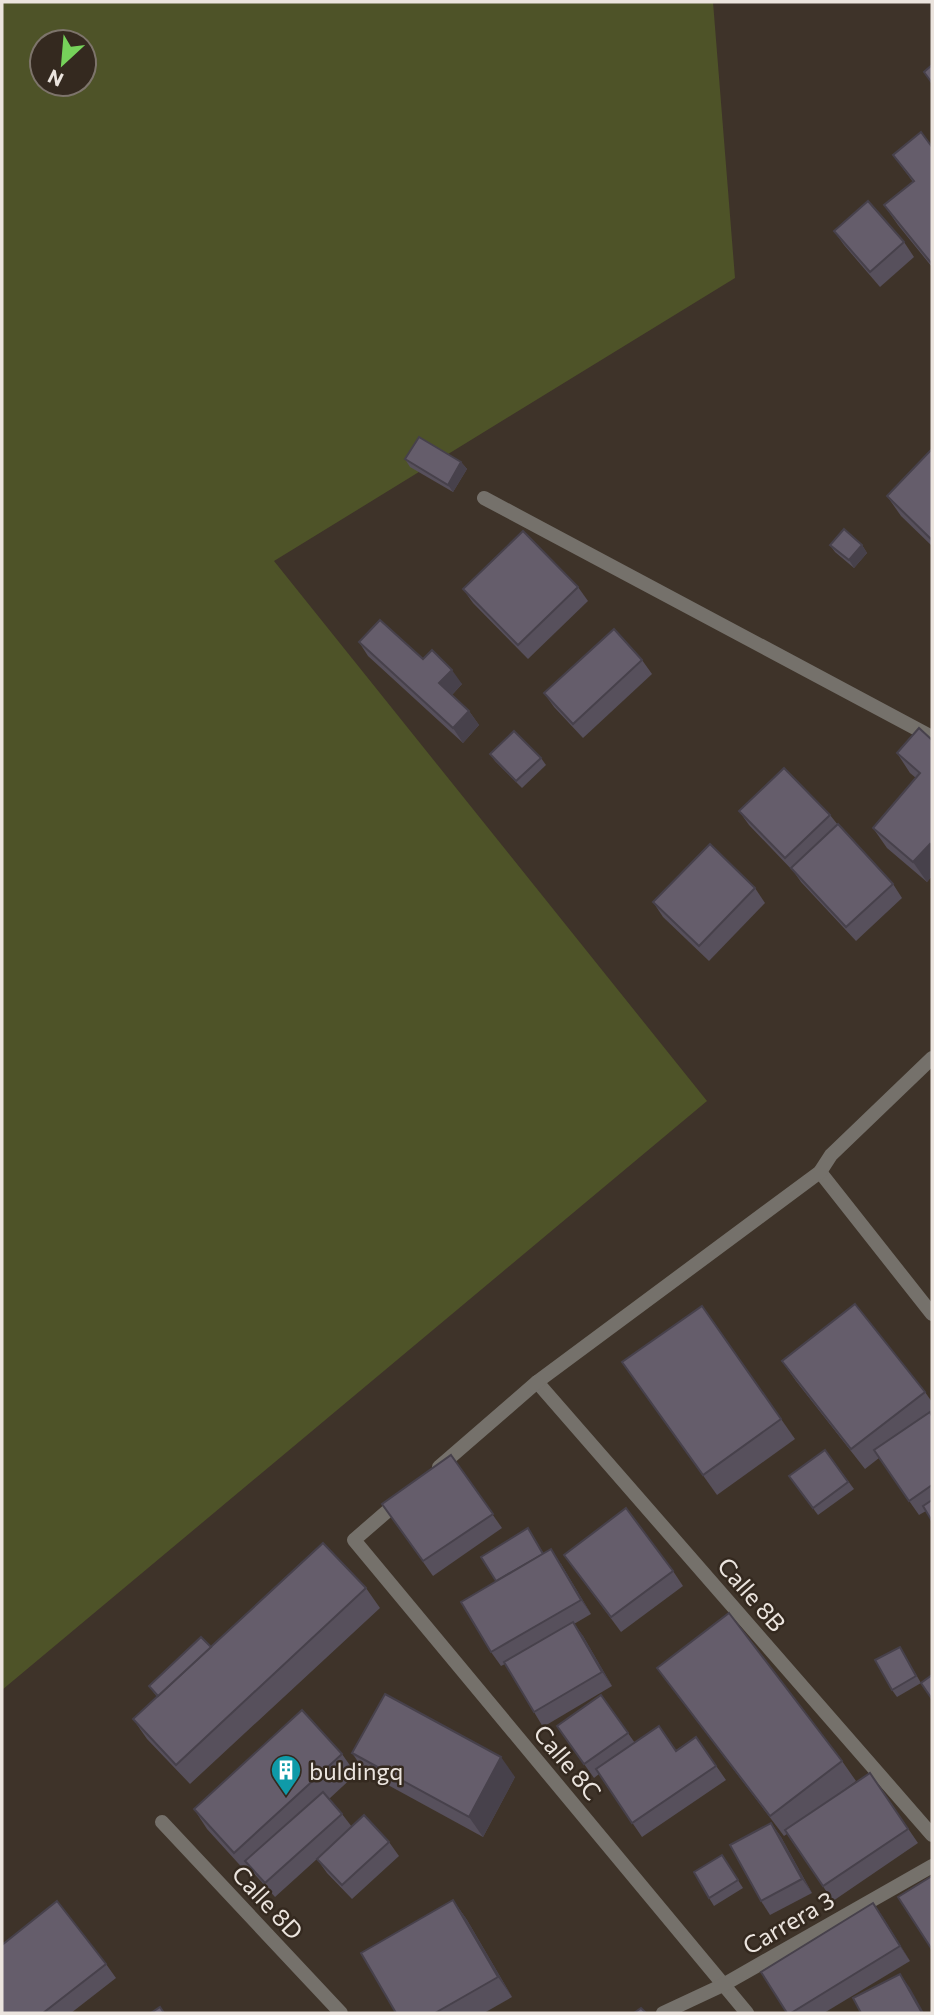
<svg xmlns="http://www.w3.org/2000/svg" width="934" height="2015" font-family="Commissioner,sans-serif">
  <rect width="100%" height="100%" fill="#3e3329"/>
  <path fill="#4e5328" fill-rule="evenodd" d="M2,2H713L735,278L274,561L707,1101L2,1690ZM42,42H84V84H42Z"/>
  <g fill="none" stroke-linecap="round" stroke-linejoin="round">
    <g stroke="#75716b" stroke-width="14">
      <path d="M484,498L932,737"/>
      <path d="M820,1172L932,1314"/>
      <path d="M537,1382L932,1835"/>
      <path d="M439,1467L537,1382L820,1172L831,1155L932,1058"/>
      <path d="M399,1501L354,1540L747,2013"/>
      <path d="M162,1822L341,2013"/>
      <path d="M663,2013L723,1985L932,1866"/>
    </g>
  </g>
  <g fill="#57505c">
    <path d="M932,147V267L898,225L884,205L913,182L893,155Z"/>
    <path d="M834,231L904,242L914,257L880,287L844,245Z"/>
    <path d="M932,449V546L901,516L887,496Z"/>
    <path d="M405,459L461,462L467,469L453,492L410,467Z"/>
    <path d="M830,545H862L867,553L854,568L835,552Z"/>
    <path d="M578,587L588,601L528,659L473,603L463,589Z"/>
    <path d="M359,642L423,659L462,684L452,695L469,711L479,725L463,743L368,656Z"/>
    <path d="M642,660L652,674L583,738L554,707L544,693Z"/>
    <path d="M932,740V876L927,882L887,848L873,828L916,778L910,773L897,753Z"/>
    <path d="M490,754L541,758L546,765L522,788L495,761Z"/>
    <path d="M739,811L830,815L838,825L893,884L902,898L856,941L801,882L794,872L749,825Z"/>
    <path d="M755,888L765,903L709,961L663,917L653,902Z"/>
    <path d="M702,1306L795,1439L717,1495L622,1362Z"/>
    <path d="M782,1361L925,1392L932,1402V1521L926,1511L919,1515L879,1458L865,1469L796,1381Z"/>
    <path d="M825,1450L854,1489L818,1515L789,1476Z"/>
    <path d="M451,1455L502,1528L433,1576L382,1504Z"/>
    <path d="M533,1536L544,1554L561,1564L591,1614L574,1624L583,1636L612,1686L543,1727L534,1712L505,1664L501,1666L491,1652L496,1581Z"/>
    <path d="M564,1555L673,1571L683,1586L621,1632Z"/>
    <path d="M366,1588L380,1608L190,1784L147,1739L133,1719L157,1697L149,1686L211,1647Z"/>
    <path d="M900,1647L921,1683L897,1697L892,1690Z"/>
    <path d="M657,1668L842,1761L856,1781L836,1796L870,1773L918,1843L833,1901L787,1834L784,1836Z"/>
    <path d="M601,1695L635,1743L676,1750L696,1737L726,1780L642,1837L599,1774L594,1778L557,1726Z"/>
    <path d="M352,1753L515,1777L483,1837L366,1773Z"/>
    <path d="M342,1754L356,1774L329,1799L342,1814L352,1827L389,1842L399,1856L352,1899L327,1873L317,1859L275,1897L251,1870L247,1873L207,1829L194,1809Z"/>
    <path d="M771,1823L781,1837L812,1893L770,1915L761,1901Z"/>
    <path d="M722,1855L743,1888L714,1906L709,1898Z"/>
    <path d="M453,1900L467,1920L512,1997L484,2013H396Z"/>
    <path d="M873,1903L910,1961L824,2013H787Z"/>
    <path d="M2,1945L106,1964L116,1978L71,2013H2Z"/>
  </g>
  <g fill="#47414b">
    <path d="M461,462L467,469L453,492L448,485Z"/>
    <path d="M862,545L867,553L854,568L849,560Z"/>
    <path d="M452,670L462,684L449,698L439,683Z"/>
    <path d="M469,711L479,725L463,743L453,728Z"/>
    <path d="M930,844L932,847V876L927,882L913,862Z"/>
    <path d="M551,1549L561,1564L591,1614L581,1600Z"/>
    <path d="M573,1622L583,1636L612,1686L602,1672Z"/>
    <path d="M501,1757L515,1777L483,1837L469,1817Z"/>
    <path d="M771,1823L781,1837L812,1893L802,1879Z"/>
    <path d="M453,1900L467,1920L512,1997L498,1977Z"/>
    <path d="M873,1903L883,1917L910,1961L900,1946Z"/>
    <path d="M900,1974L910,1988L924,2013H922Z"/>
  </g>
  <g fill="#655d6b" stroke="#47414b" stroke-width="2">
    <path d="M932,65V83L924,72Z"/>
    <path d="M921,132L932,147V264L884,205L914,181L893,155Z"/>
    <path d="M868,201L904,242L870,272L834,231Z"/>
    <path d="M419,437L461,462L448,485L405,459Z"/>
    <path d="M932,449V540L887,496Z"/>
    <path d="M844,529L862,545L849,560L830,545Z"/>
    <path d="M523,531L578,587L518,645L463,589Z"/>
    <path d="M380,620L423,659L432,650L452,670L439,683L469,711L453,728L359,642Z"/>
    <path d="M614,629L642,660L573,724L544,693Z"/>
    <path d="M919,728L932,740V846L930,844L913,862L873,828L920,773L897,753Z"/>
    <path d="M514,731L541,758L516,781L490,754Z"/>
    <path d="M784,768L830,815L785,858L739,811Z"/>
    <path d="M838,824L893,884L846,927L791,868Z"/>
    <path d="M710,844L755,888L699,946L653,902Z"/>
    <path d="M855,1304L925,1392L851,1449L782,1361Z"/>
    <path d="M702,1306L781,1419L703,1475L622,1362Z"/>
    <path d="M930,1412L932,1416V1485L909,1501L874,1450Z"/>
    <path d="M825,1450L848,1482L813,1508L789,1476Z"/>
    <path d="M451,1455L493,1514L423,1561L382,1504Z"/>
    <path d="M932,1500V1521L923,1506Z"/>
    <path d="M626,1508L673,1571L611,1617L564,1555Z"/>
    <path d="M528,1528L543,1554L496,1581L481,1557Z"/>
    <path d="M323,1543L366,1588L176,1765L133,1719Z"/>
    <path d="M551,1549L581,1600L491,1652L461,1602Z"/>
    <path d="M729,1613L842,1761L770,1816L657,1668Z"/>
    <path d="M573,1622L602,1672L534,1712L504,1662Z"/>
    <path d="M201,1637L211,1647L158,1696L149,1686Z"/>
    <path d="M900,1647L916,1676L892,1690L875,1660Z"/>
    <path d="M932,1675V1699L921,1683Z"/>
    <path d="M385,1694L501,1757L469,1817L352,1753Z"/>
    <path d="M601,1695L628,1733L584,1764L557,1726Z"/>
    <path d="M302,1710L342,1754L234,1853L194,1809Z"/>
    <path d="M659,1726L676,1751L696,1737L716,1766L632,1823L596,1769Z"/>
    <path d="M870,1773L908,1829L823,1886L785,1830Z"/>
    <path d="M323,1792L342,1814L265,1883L245,1861Z"/>
    <path d="M364,1815L389,1842L342,1885L317,1859Z"/>
    <path d="M771,1823L802,1879L761,1901L730,1845Z"/>
    <path d="M722,1855L738,1880L709,1898L694,1872Z"/>
    <path d="M932,1876V1947L931,1948L898,1897Z"/>
    <path d="M453,1900L498,1977L435,2013H396L361,1953Z"/>
    <path d="M57,1901L106,1964L43,2013H3L2,2012V1945Z"/>
    <path d="M873,1903L900,1946L791,2013H787L761,1972Z"/>
    <path d="M900,1974L922,2013H861L853,1998Z"/>
    <path d="M160,2007L164,2013H151Z"/>
    <path d="M641,2008L646,2013H634Z"/>
  </g>
  <defs>
    <g id="building-pin" transform="scale(1.575)"><path d="M0 17L-7.5 6A9.5 9.5 0 1 1 7.5 6Z" fill="#0f9aa8" stroke="#34291f"/><path d="M-4-6H4V6H1V3H-1V6H-4ZM-2.5-4.3h1.7v1.8h-1.7ZM.8-4.3h1.7v1.8H.8ZM-2.5-1h1.7V.8h-1.7ZM.8-1h1.7V.8H.8Z" fill="#fff"/></g>
  </defs>
  <g fill-rule="evenodd">
    <use href="#building-pin" x="286" y="1770"/>
  </g>
  <g text-anchor="middle" dominant-baseline="central" stroke-width="5" stroke-linejoin="round" paint-order="stroke">
    <g font-size="24" fill="#ebe4de" stroke="#34291f">
      <text transform="translate(752 1594) rotate(49)">Calle 8B</text>
      <text transform="translate(568 1762) rotate(50)">Calle 8C</text>
      <text transform="translate(268 1902) rotate(47)">Calle 8D</text>
      <text transform="translate(788 1922) rotate(-30)">Carrera 3</text>
    </g>
    <g font-size="24" fill="#ebe4de" stroke="#34291f" text-anchor="start">
      <text x="309" y="1770">buldingq</text>
    </g>
  </g>
  <rect width="934" height="2015" fill="none" stroke="#ebe4de" stroke-width="7"/>
  <g transform="translate(63 63) rotate(206)"><circle r="33" fill="#34291f" stroke="#7d746b" stroke-width="2"/>
  <path d="M0-5L12 26L0 18L-12 26Z" fill="#76d25a"/>
  <text y="-10" font-size="19" font-weight="bold" text-anchor="middle" fill="#ebe4de">N</text>
  </g>
</svg>
